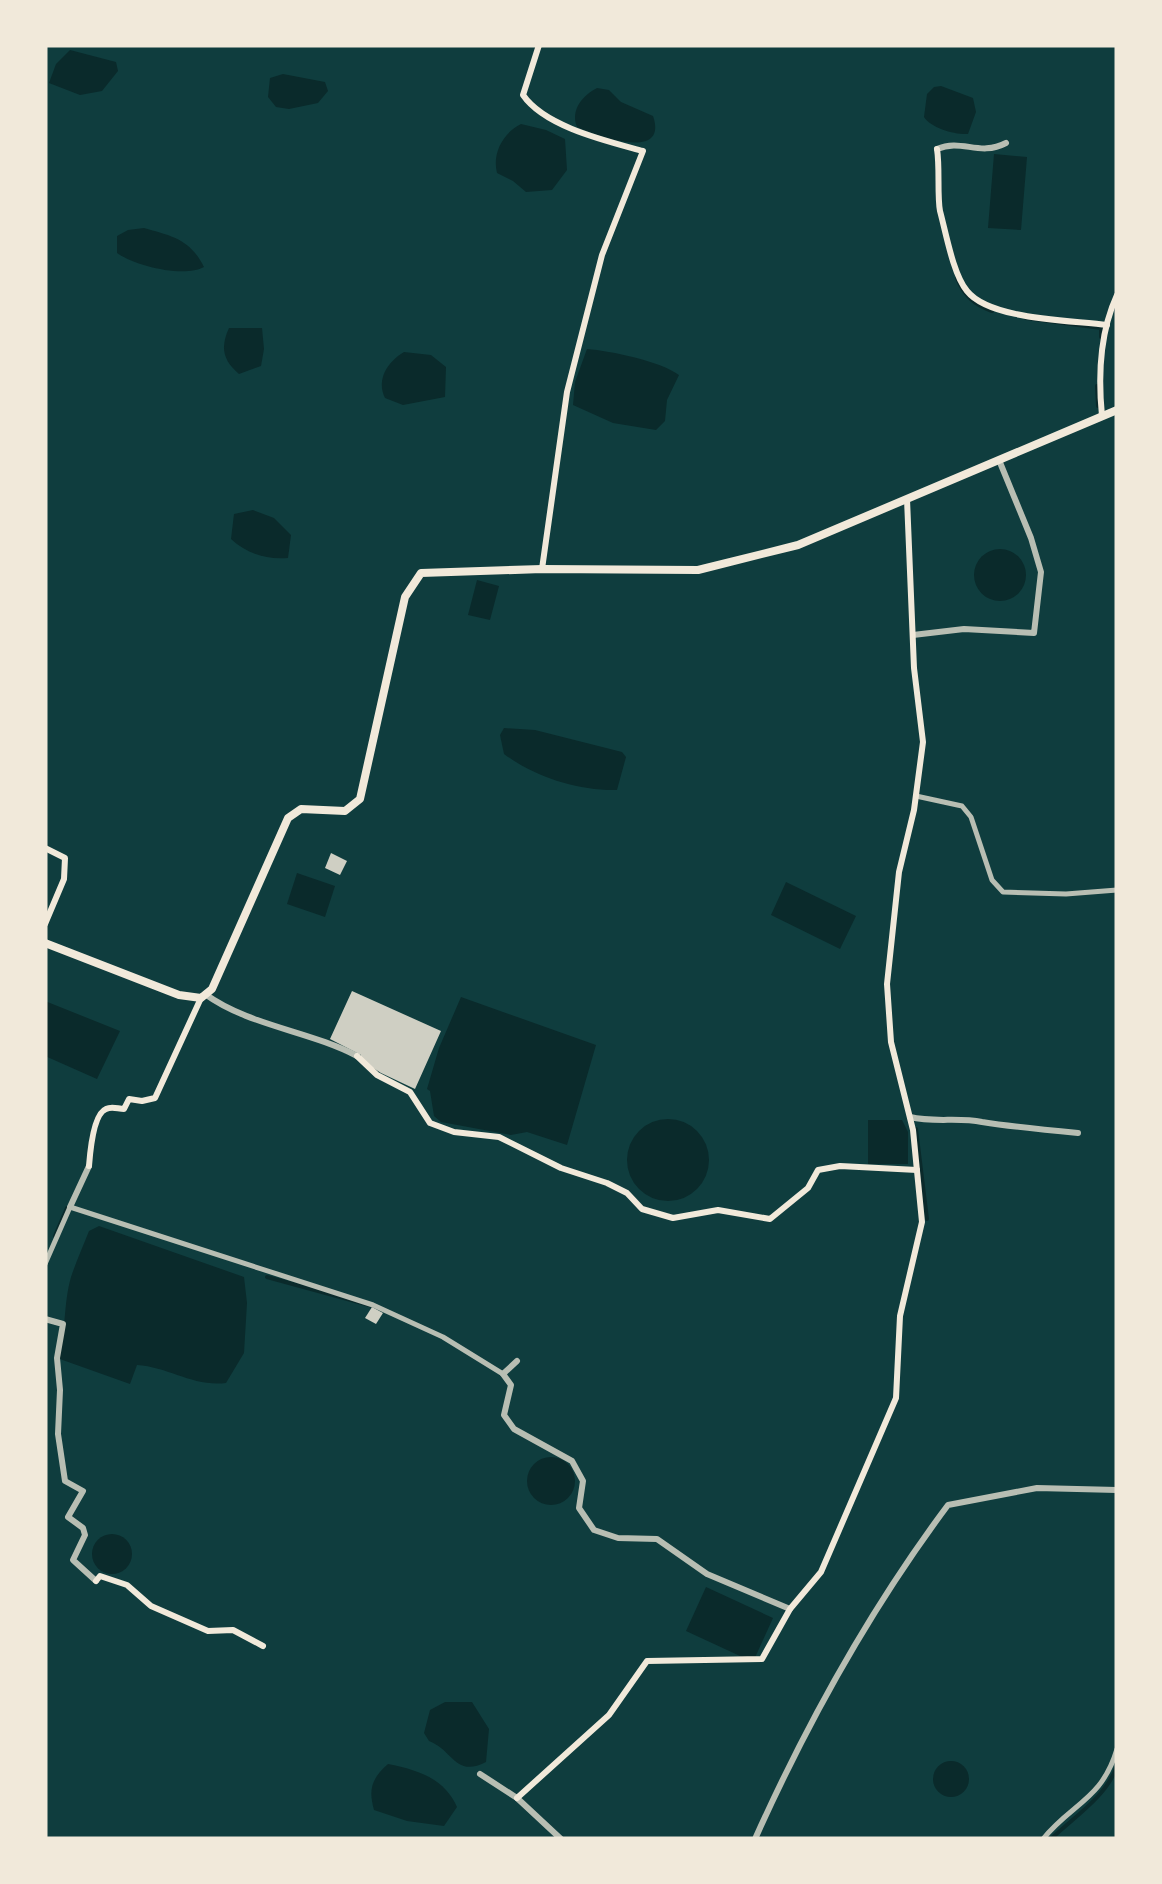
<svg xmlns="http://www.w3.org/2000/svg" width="1162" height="1884" font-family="Quicksand,sans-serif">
  <rect width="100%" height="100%" fill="#0f3d3e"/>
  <g fill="#0a2a2b">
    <path d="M70,50L116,62L118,71L102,91L80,95L49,83L56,64Z"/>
    <path d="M283,74L325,82L328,91L318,103L289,109L276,107L268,97L270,78Z"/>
    <path d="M941,86L973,98L976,112L968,134C955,135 931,128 924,117L927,94L934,87Z"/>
    <path d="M597,88L609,90L621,102L653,116C669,162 596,136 577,127C570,110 583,95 597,88Z"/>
    <path d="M521,124L546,130L565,139L567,170L552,190L526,192L513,181L497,173C492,153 503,133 521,124Z"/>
    <path d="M994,154L1027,157L1021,230L988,228Z"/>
    <path d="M144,228C172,236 190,239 204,267C184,278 135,266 117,253V236L128,230Z"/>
    <path d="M229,328H262L264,349L261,366L239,374C223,360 220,348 229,328Z"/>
    <path d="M587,349C611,351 660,361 679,375L667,400L665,421L656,430L613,423L573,405L575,382Z"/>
    <path d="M404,352L431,355L446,367L445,397L403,405L385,398C376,380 387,362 404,352Z"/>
    <path d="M253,510L274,518L291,535L288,558C267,560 247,554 231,539L234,514Z"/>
    <circle cx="1000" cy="575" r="26"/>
    <path d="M477,580L499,586L490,620L468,615Z"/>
    <path d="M504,728L535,730L622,752L626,757L617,790C578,791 535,777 504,754L500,735Z"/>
    <path d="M297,873L335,886L325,917L287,904Z"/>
    <path d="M786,882L856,916L840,949L771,915Z"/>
    <path d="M461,997L596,1045L567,1145L527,1132L511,1135L441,1122L434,1116L430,1091L427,1089L439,1048Z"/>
    <path d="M45,1001L120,1031L97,1079L45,1056Z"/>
    <circle cx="668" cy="1160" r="41"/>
    <path d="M868,1120H902L908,1132V1164H868Z"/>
    <path d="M99,1226L244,1277L247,1303L244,1353L226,1383C193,1387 169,1367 137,1365L130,1384L57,1358C67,1329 63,1305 71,1277C76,1262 83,1246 89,1231Z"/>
    <circle cx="551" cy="1481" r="24"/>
    <circle cx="112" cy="1554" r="20"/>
    <path d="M706,1587L773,1618L753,1662L686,1631Z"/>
    <path d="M445,1702H472L489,1729L486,1762C455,1778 453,1750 429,1741L424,1733L430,1710Z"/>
    <circle cx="951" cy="1779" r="18"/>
    <path d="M388,1764C418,1770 444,1778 457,1807L444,1826L407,1821L374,1810C368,1789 372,1778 388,1764Z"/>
  </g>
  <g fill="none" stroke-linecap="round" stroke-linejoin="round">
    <g stroke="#0a2a2b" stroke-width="4">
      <path d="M957,278C964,296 975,305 992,311"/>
      <path d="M1026,318L1101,328V337"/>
      <path d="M1097,386L1098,406"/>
      <path d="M916,1129L927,1219"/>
      <path d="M55,1236L67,1208"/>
      <path d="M267,1277L373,1306"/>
      <path d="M1051,1839C1074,1817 1107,1796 1117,1766"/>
    </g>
  </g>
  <g fill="#cfcfc3">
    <path d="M331,853L347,861L340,875L325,868Z"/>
    <path d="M352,991L441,1031L415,1089L381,1073L361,1060V1055L330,1039Z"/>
    <path d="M372,1307L383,1313L376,1324L365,1318Z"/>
  </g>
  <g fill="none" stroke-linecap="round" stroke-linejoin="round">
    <g stroke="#b8beb3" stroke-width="5">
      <path d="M916,796L962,806L971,817L992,880L1003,892L1066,894L1117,890"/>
      <path d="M45,1264L70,1207L373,1305L443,1337L503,1374"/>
      <path d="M1043,1839C1072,1803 1102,1800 1117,1749"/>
    </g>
    <g stroke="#b8beb3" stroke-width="6">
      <path d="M937,149C962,138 979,157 1006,143"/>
      <path d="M913,635L964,629L1034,633L1041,572L1031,538L999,460"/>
      <path d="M205,994C249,1026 310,1031 357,1056"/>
      <path d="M910,1117C934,1123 958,1117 982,1122C1014,1127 1045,1130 1078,1133"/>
      <path d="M70,1207L89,1166"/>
      <path d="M45,1319L63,1324L57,1358L60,1390L58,1434L65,1481L83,1491L68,1517L83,1528L85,1535L73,1560L96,1581"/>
      <path d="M517,1361L503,1374L511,1385L504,1415L514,1429L572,1461L583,1481L579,1508L594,1530L618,1538L657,1539L707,1574L790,1609"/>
      <path d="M480,1774L517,1798L561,1839"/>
      <path d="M755,1839C808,1721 871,1608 948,1505L1037,1488L1117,1490"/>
    </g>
    <g stroke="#f1e9da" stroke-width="6">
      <path d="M539,45L523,95C545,127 607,141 643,151L602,255L567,392L542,569"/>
      <path d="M937,149C940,168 937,195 940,211C946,233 953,274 967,291C990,320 1071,320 1107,325"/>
      <path d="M1102,416C1098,376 1100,332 1117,295"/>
      <path d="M45,848L65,858L64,879L45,924"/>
      <path d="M357,1056L377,1075L410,1092L430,1123L454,1132L499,1137L561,1168L607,1183L627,1193L642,1209L673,1218L718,1210L770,1219L808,1188L818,1170L840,1166L917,1170"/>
      <path d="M89,1166C90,1153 93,1114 106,1109C112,1106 118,1109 124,1109L129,1099L142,1101L155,1098L201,998"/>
      <path d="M96,1581L100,1576L127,1585L151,1606L208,1631L233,1630L263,1646"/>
      <path d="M517,1798L609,1715L647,1661L762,1659L790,1609L821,1572L896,1398L900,1316L922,1222L913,1130L891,1042L887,984L899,872L914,810L923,742L914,668L907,499"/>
    </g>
    <path stroke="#f1e9da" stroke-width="8" d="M45,943L179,995L201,998L212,989L288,818L301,809L345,811L360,799L405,597L421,573L542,569L698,570L798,545L1117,410"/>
  </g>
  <rect width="1162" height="1884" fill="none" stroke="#f1e9da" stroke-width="95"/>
</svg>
